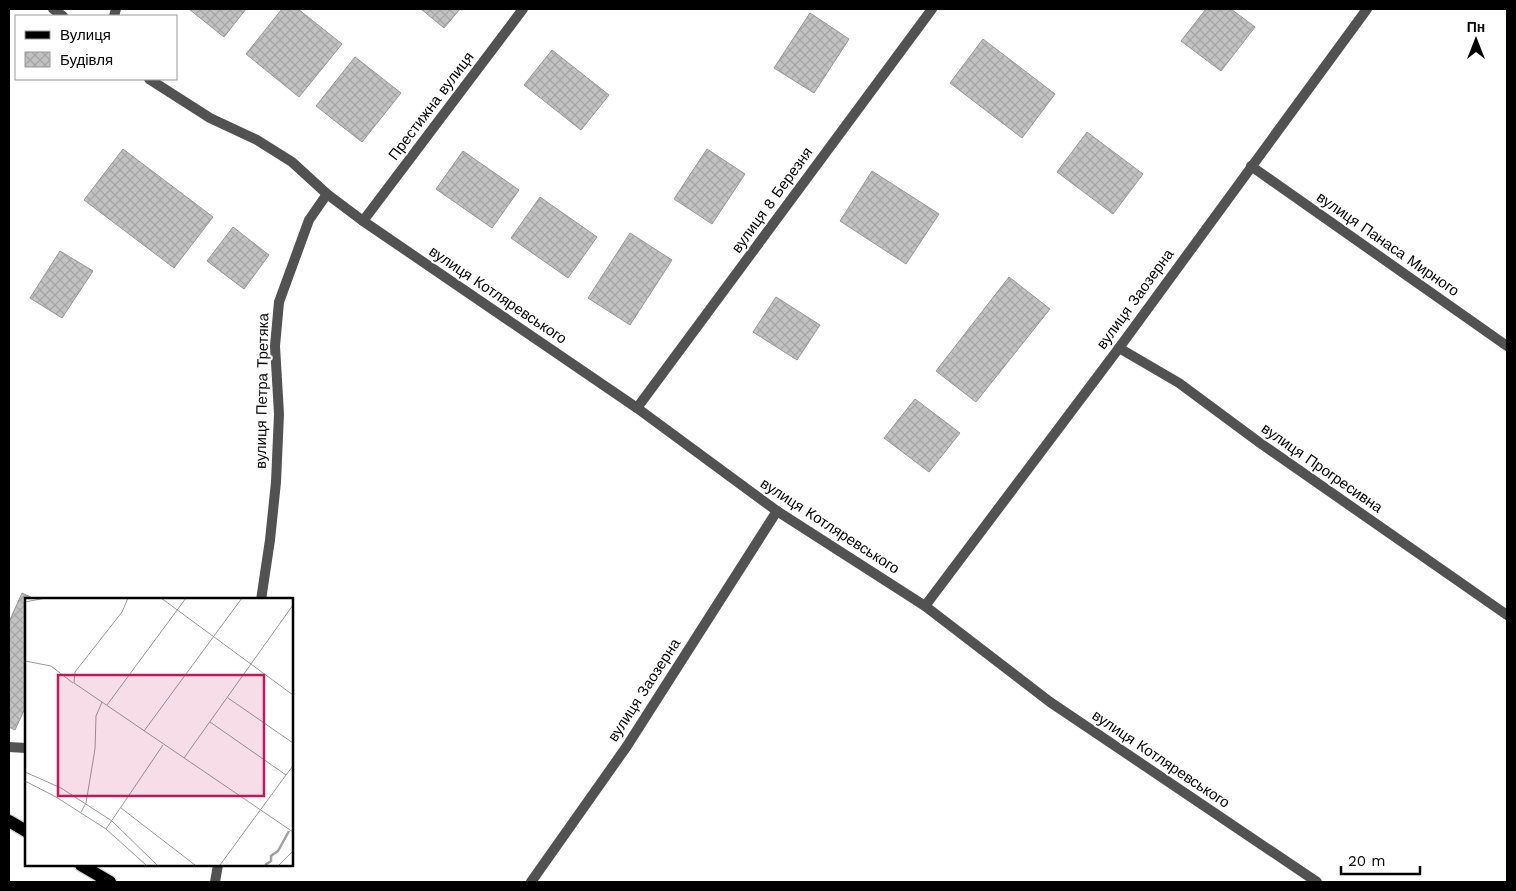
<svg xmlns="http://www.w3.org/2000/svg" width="1516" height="891" font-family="'Work Sans',sans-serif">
  <defs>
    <pattern id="building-cross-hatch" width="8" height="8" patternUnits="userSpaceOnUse" patternTransform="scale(1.25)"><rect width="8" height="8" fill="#c2c2c2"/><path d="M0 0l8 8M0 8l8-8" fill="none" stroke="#a5a5a5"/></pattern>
  </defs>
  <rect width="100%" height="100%" fill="#fff"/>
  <g fill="url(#building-cross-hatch)" stroke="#969696">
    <path d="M189,9H246L224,37Z"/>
    <path d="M282,9H298L342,44L299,97L246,54Z"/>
    <path d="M421,9H460L444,28Z"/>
    <path d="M1206,9H1231L1255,27L1221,71L1181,41Z"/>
    <path d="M810,13L849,39L814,93L774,68Z"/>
    <path d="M983,39L1055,94L1022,138L950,83Z"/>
    <path d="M552,50L609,95L581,130L524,85Z"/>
    <path d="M355,57L401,93L362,142L316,106Z"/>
    <path d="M1087,132L1143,174L1113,214L1057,172Z"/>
    <path d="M123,149L213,217L174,268L84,200Z"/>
    <path d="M707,149L745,174L712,224L674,199Z"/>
    <path d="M463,151L519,190L492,228L436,189Z"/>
    <path d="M872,171L939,214L906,264L840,221Z"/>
    <path d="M540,197L597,237L568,278L511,238Z"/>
    <path d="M233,227L269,255L244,289L207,261Z"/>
    <path d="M630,233L672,260L630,325L588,298Z"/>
    <path d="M60,251L93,271L62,318L30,298Z"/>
    <path d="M1009,277L1050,309L976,402L936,371Z"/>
    <path d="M776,297L820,325L797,360L753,332Z"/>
    <path d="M915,399L960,433L929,472L884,438Z"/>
    <path d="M22,593L37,600H26V706L15,730L9,727V622Z"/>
  </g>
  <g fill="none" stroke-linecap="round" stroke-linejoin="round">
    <g stroke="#dbdbdb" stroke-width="15">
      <g id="primary">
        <path d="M9,821L26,831"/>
        <path d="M81,865L110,882"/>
      </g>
    </g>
    <path stroke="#525252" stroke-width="10" d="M9,747L26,748"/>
    <g stroke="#525252" stroke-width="10">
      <path d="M53,9L63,16"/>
      <path d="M114,16L116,9"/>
      <path d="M149,79L210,118L257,140L292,162L327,194L363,221L637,408L777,511L925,606L1050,702L1317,882"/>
      <path d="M1251,166L1507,346"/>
      <path d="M363,221L523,9"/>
      <path d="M1119,348L1179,383L1260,443L1507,615"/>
      <path d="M637,408L932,9"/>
      <path d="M261,600L270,540L276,482L279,414L275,346L279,302L309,220L327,194"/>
      <path d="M925,606L1119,348L1367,9"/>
      <path d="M215,882L218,865"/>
      <path d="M531,882L627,746L777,511"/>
    </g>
    <use href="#primary" stroke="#000" stroke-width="12"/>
  </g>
  <g text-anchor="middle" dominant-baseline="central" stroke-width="4" stroke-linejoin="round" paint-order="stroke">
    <g font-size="15" fill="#000" stroke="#fff">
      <text transform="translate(431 106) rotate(-53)">Престижна вулиця</text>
      <text transform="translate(772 200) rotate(-54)">вулиця 8 Березня</text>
      <text transform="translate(1388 244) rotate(35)">вулиця Панаса Мирного</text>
      <text transform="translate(498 295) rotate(34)">вулиця Котляревського</text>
      <text transform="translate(1135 299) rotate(-54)">вулиця Заозерна</text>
      <text transform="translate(262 391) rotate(-89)">вулиця Петра Третяка</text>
      <text transform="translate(1322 468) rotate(35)">вулиця Прогресивна</text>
      <text transform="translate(830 526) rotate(33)">вулиця Котляревського</text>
      <text transform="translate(644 690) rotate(-57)">вулиця Заозерна</text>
      <text transform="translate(1161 759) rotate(34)">вулиця Котляревського</text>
    </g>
  </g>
  <g transform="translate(25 598)">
    <rect width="268" height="268" fill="#fff"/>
    <path fill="none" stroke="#a0a0a0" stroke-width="2.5" d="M240,267L246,263V258L253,253L264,233"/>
    <path fill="none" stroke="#999" stroke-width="1" d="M103,0L97,14L50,74L49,85L268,234M136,0L268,97M0,4L21,0M0,63L26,68L48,85M203,100L268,145M82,107L161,0M185,124L261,177L268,168M119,133L217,0M159,160L268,7M0,174L36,190L87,223L132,267M0,183L31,199L81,231L121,267M96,210L170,267M56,214L61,205L70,151L71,118L77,104M81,231L138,147M195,267L261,177M254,267L268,253"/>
    <path fill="#c2185b" fill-opacity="0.15" stroke="#c2185b" stroke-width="2.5" d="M33,77H239V198H33Z"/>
    <rect width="268" height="268" fill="none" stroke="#000" stroke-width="2.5"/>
  </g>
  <rect width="1516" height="891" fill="none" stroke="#000000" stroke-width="20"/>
  <rect x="15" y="15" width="162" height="65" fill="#ffffff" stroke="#999999"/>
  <rect x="25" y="31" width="25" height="8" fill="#000000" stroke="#999999"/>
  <text x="60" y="40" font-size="15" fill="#000000">Вулиця</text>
  <rect x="25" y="52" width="25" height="15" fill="url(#building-cross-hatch)" stroke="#999999"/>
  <text x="60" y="65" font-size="15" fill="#000000">Будівля</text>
  <g transform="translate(1476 40)" stroke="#ffffff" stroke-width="4" paint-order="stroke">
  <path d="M0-4L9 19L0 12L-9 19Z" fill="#000000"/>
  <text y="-8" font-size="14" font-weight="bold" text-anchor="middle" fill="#000000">Пн</text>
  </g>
  <path d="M1341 866v8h79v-8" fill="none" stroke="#000000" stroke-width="2.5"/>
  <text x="1348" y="866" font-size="15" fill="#000000" stroke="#ffffff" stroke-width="4" paint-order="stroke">20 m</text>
</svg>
